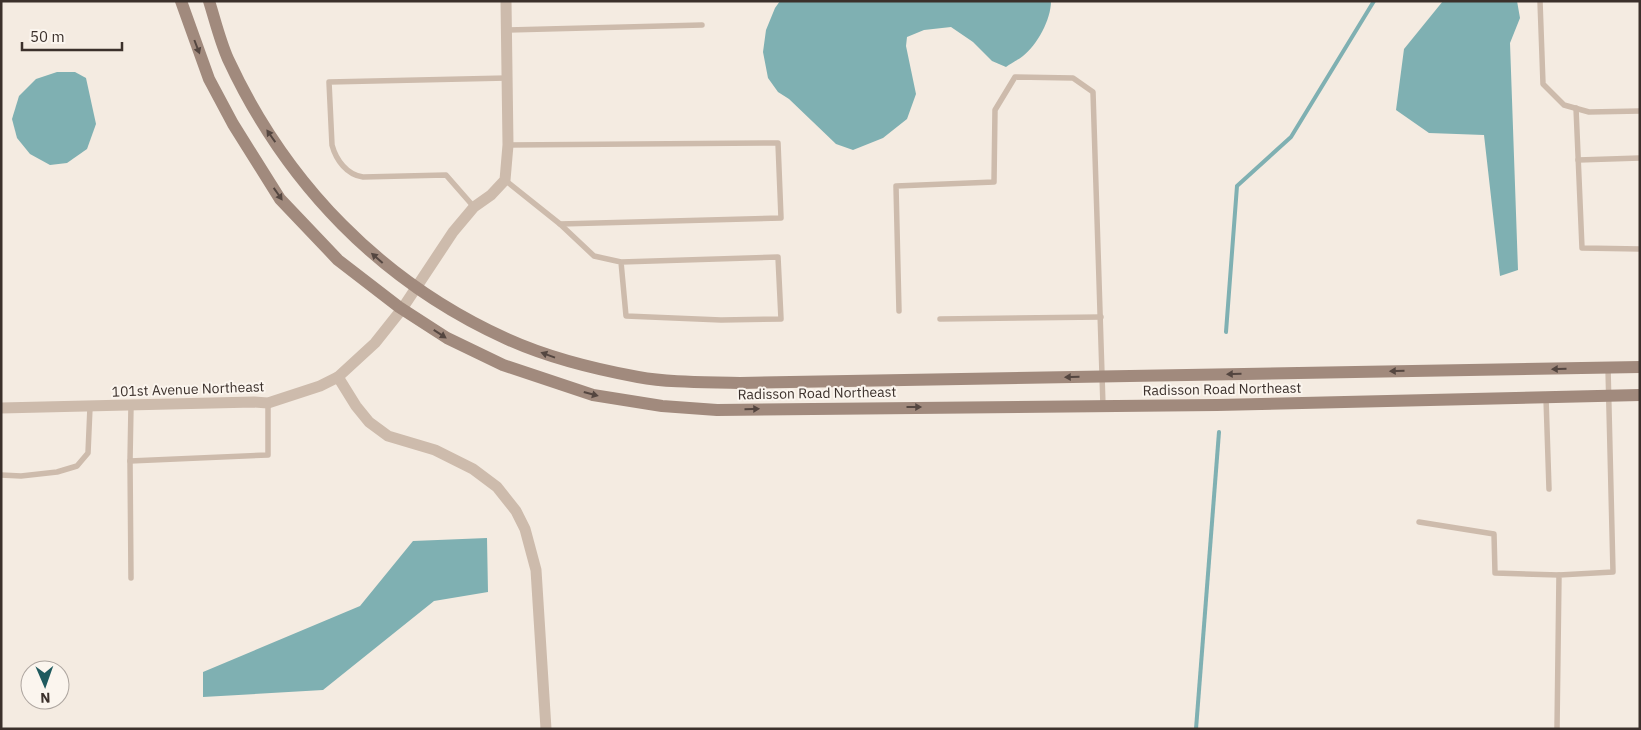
<svg xmlns="http://www.w3.org/2000/svg" width="1641" height="730" font-family="'IBM Plex Sans',sans-serif">
  <rect width="100%" height="100%" fill="#f4ebe1"/>
  <g fill="#7fb0b2">
    <path d="M780,1H1051C1051,20 1037,45 1023,56C1018,60 1011,63 1006,67L992,61L973,42L951,27L924,30L907,37L906,46L916,94L907,119L883,138L853,150L836,144L789,99L778,92L768,78L763,52L766,30L775,8Z"/>
    <path d="M1443,1H1517L1520,18L1510,43L1518,270L1500,276L1484,135L1429,133L1396,110L1404,49Z"/>
    <path d="M57,72H75L86,78L96,124L87,149L67,163L50,165L30,154L17,138L12,119L19,96L36,79Z"/>
    <path d="M487,538L488,592L434,601L323,690L203,697V672L360,606L413,541Z"/>
  </g>
  <g fill="none" stroke-linecap="round" stroke-linejoin="round">
    <g stroke="#7fb0b2" stroke-width="4">
      <path d="M1226,332L1237,186L1291,137L1374,1"/>
      <path d="M1196,729L1219,432"/>
    </g>
    <g stroke="#cdbbac" stroke-width="5.5">
      <path d="M1540,1L1543,84L1564,105L1589,112L1640,111"/>
      <path d="M506,30L702,25"/>
      <path d="M1576,108L1582,248L1640,249"/>
      <path d="M508,145L778,143L781,218L560,224"/>
      <path d="M1578,160L1640,158"/>
      <path d="M505,180L560,224L594,256L621,262L626,316L721,320L781,319L778,257L621,262"/>
      <path d="M474,207L446,175L363,177C347,175 336,160 332,145L329,82L507,78"/>
      <path d="M899,311L896,186L994,182L995,110L1015,77L1073,78L1093,92L1103,406"/>
      <path d="M940,319L1101,317"/>
      <path d="M1546,398L1549,489"/>
      <path d="M131,406L130,461L268,455V403"/>
      <path d="M130,461L131,578"/>
      <path d="M1,475L21,476L57,472L77,466L88,453L90,407"/>
      <path d="M1419,522L1494,534L1495,573L1559,575"/>
      <path d="M1557,729L1559,575L1613,572L1608,368"/>
    </g>
    <g stroke="#cdbbac" stroke-width="11">
      <path d="M338,377L356,406L369,422L388,436L435,450L473,469L497,487L516,511L525,529L536,570L546,729"/>
      <path d="M1,408L254,402L268,403L320,386L338,377L375,343L402,309L453,232L474,207L491,195L505,180L508,145L506,1"/>
    </g>
    <g stroke="#a18a7d" stroke-width="12">
      <path d="M181,1L209,79L233,124L280,199L338,260L399,307L447,338L503,365L593,395L662,406L717,410L1217,405L1640,395"/>
      <path d="M209,1C215,20 220,41 228,59C286,184 381,282 507,339C549,358 594,369 638,377C671,383 706,382 740,383L1640,367"/>
    </g>
  </g>
  <defs><path id="oneway-solid" d="M-6-.8H1V-3.2L6.5 0L1 3.2V.8H-6Z" transform="scale(1.25)"/></defs>
  <g fill="#544640">
    <use href="#oneway-solid" transform="translate(197 47) rotate(69)"/>
    <use href="#oneway-solid" transform="translate(271 136) rotate(-125)"/>
    <use href="#oneway-solid" transform="translate(278 194) rotate(55)"/>
    <use href="#oneway-solid" transform="translate(377 258) rotate(-139)"/>
    <use href="#oneway-solid" transform="translate(440 334) rotate(33)"/>
    <use href="#oneway-solid" transform="translate(548 355) rotate(-160)"/>
    <use href="#oneway-solid" transform="translate(1559 369) rotate(179)"/>
    <use href="#oneway-solid" transform="translate(1397 371) rotate(179)"/>
    <use href="#oneway-solid" transform="translate(1234 374) rotate(179)"/>
    <use href="#oneway-solid" transform="translate(1072 377) rotate(179)"/>
    <use href="#oneway-solid" transform="translate(591 394) rotate(15)"/>
    <use href="#oneway-solid" transform="translate(914 407)"/>
    <use href="#oneway-solid" transform="translate(752 409) rotate(-1)"/>
  </g>
  <g text-anchor="middle" dominant-baseline="central" stroke-width="4" stroke-linejoin="round" paint-order="stroke">
    <g font-size="14" fill="#3b302b" stroke="#fbf5ee">
      <text transform="translate(188 389) rotate(-2)">101st Avenue Northeast</text>
      <text transform="translate(1222 389) rotate(-1)">Radisson Road Northeast</text>
      <text transform="translate(817 393) rotate(-1)">Radisson Road Northeast</text>
    </g>
  </g>
  <rect width="1641" height="730" fill="none" stroke="#3b302b" stroke-width="5"/>
  <g transform="translate(45 685) rotate(178)"><circle r="24" fill="#fbf5ee" stroke="#aea6a0"/>
  <path d="M0-4L9 19L0 12L-9 19Z" fill="#1f5a5e"/>
  <text y="-8" font-size="14" font-weight="bold" text-anchor="middle" fill="#3b302b">N</text>
  </g>
  <path d="M22 42v8h100v-8" fill="none" stroke="#3b302b" stroke-width="2.5"/>
  <text x="30" y="42" font-size="15" fill="#3b302b" stroke="#fbf5ee" stroke-width="4" paint-order="stroke">50 m</text>
</svg>
